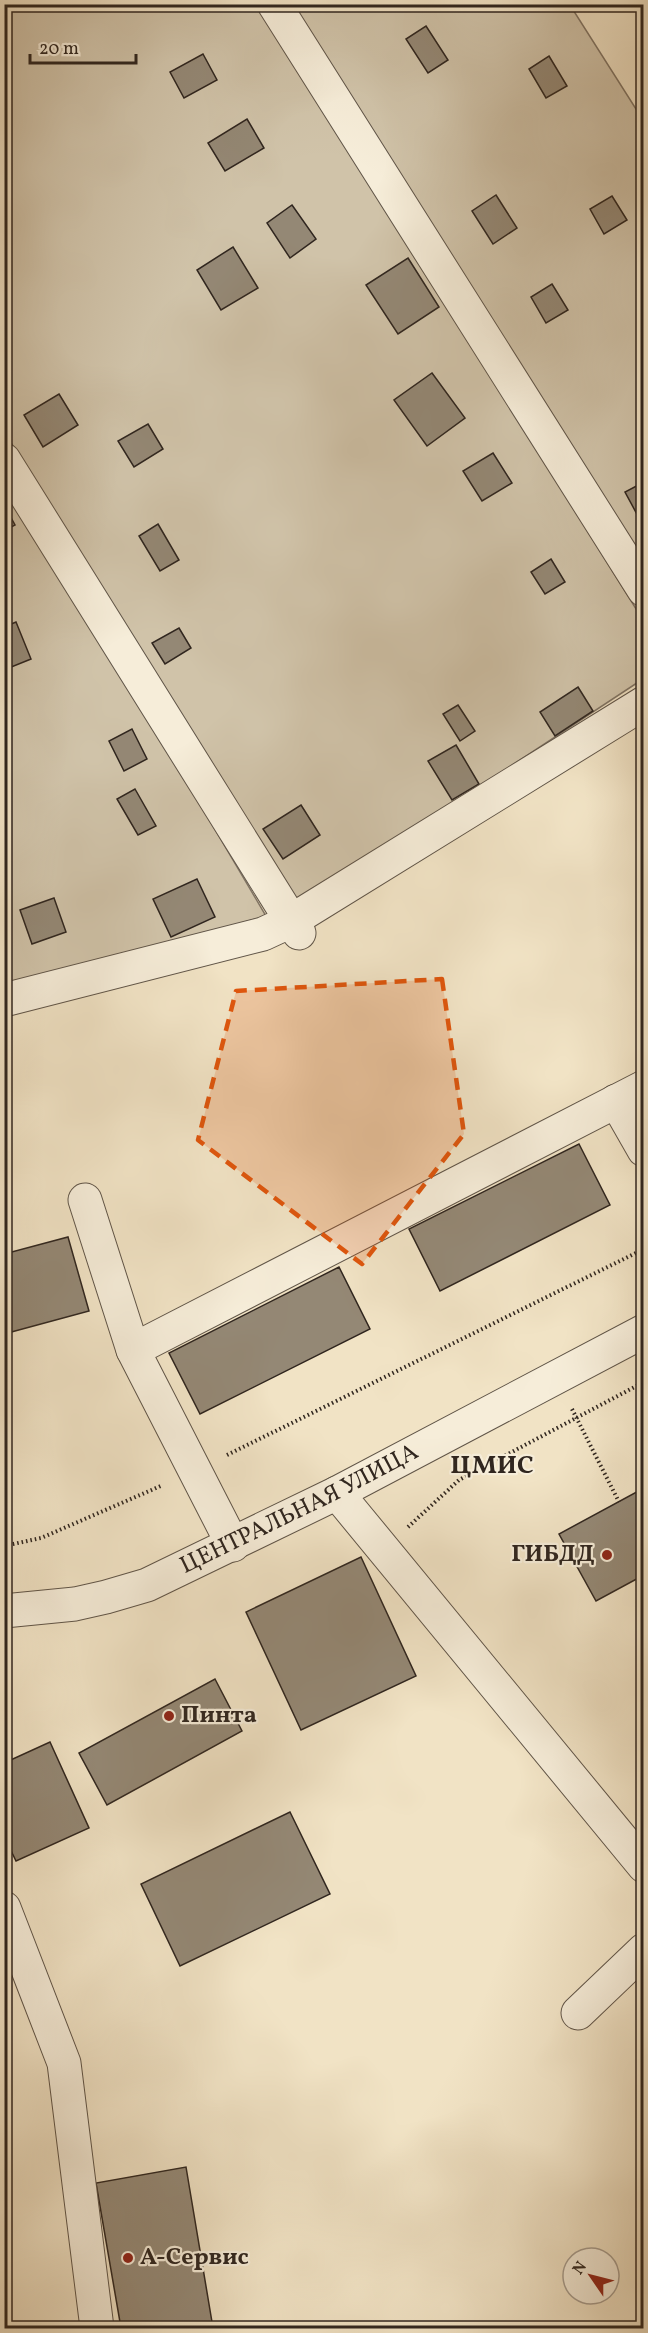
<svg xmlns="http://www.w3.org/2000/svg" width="648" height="2333" font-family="Vollkorn,serif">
  <rect width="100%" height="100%" fill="#f1e3c5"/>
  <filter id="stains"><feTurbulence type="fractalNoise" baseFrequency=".00333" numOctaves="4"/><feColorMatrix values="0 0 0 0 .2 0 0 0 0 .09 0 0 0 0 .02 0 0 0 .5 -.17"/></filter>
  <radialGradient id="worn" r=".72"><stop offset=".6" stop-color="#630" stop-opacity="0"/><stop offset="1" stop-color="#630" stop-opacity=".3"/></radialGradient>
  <g fill="#d0c3a9" stroke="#807464" stroke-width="1.5">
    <path d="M5,5H260L643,620V679L297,907L5,433Z"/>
    <path d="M292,5H570L643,120V571Z"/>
    <path d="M4,479L71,585L266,916L4,991Z"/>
  </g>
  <g fill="#948875" stroke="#30261f" stroke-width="1.5">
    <path d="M426,26L448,60L428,73L406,39Z"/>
    <path d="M203,54L217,80L184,98L170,72Z"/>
    <path d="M549,56L567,86L546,98L529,69Z"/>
    <path d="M247,119L264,148L225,171L208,143Z"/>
    <path d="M496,195L517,228L493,244L472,211Z"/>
    <path d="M612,196L627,220L604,234L590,209Z"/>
    <path d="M292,205L316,239L290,258L267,223Z"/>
    <path d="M233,247L258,288L221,310L197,270Z"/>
    <path d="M408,258L439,307L398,334L366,285Z"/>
    <path d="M552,284L568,310L546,323L531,297Z"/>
    <path d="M432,373L465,418L427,446L394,400Z"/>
    <path d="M59,394L78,425L43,447L24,415Z"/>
    <path d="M148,424L163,449L134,467L118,441Z"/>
    <path d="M493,453L512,483L482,501L463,471Z"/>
    <path d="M644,482V515L639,518L625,492Z"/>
    <path d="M4,505L15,525L4,531Z"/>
    <path d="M158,524L179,560L160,571L139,536Z"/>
    <path d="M551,559L565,582L545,594L531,572Z"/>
    <path d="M16,622L31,659L4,670V627Z"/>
    <path d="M179,628L191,648L165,664L152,643Z"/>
    <path d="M578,687L593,711L555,736L540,712Z"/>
    <path d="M458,705L475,731L460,741L443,714Z"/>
    <path d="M132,729L147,759L124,771L109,741Z"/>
    <path d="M456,745L479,784L452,800L428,761Z"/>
    <path d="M135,789L156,826L138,835L117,799Z"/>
    <path d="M301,805L320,835L283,859L263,829Z"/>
    <path d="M197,879L215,917L171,937L153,899Z"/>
    <path d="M54,898L66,932L32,944L20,910Z"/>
    <path d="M579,1144L610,1205L440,1291L409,1229Z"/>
    <path d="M68,1237L89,1311L4,1334V1254Z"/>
    <path d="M339,1267L370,1329L200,1414L169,1353Z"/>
    <path d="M644,1488V1575L596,1601L559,1534Z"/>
    <path d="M361,1557L416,1676L301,1730L246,1612Z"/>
    <path d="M215,1679L242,1731L107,1805L79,1753Z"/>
    <path d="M50,1742L89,1828L16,1861L4,1836V1763Z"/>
    <path d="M290,1812L330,1894L180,1966L141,1884Z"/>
    <path d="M186,2167L213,2328H121L96,2183Z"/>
  </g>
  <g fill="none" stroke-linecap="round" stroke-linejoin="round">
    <g stroke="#605548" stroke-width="35">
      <g id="minor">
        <path d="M274,4L644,590"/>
        <path d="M4,460L299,933"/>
        <path d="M4,1000L263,934L291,921L644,703"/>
        <path d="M616,1101L644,1150"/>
        <path d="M85,1200L133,1350L233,1545"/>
        <path d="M133,1350L644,1087"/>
        <path d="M337,1493L644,1866"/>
        <path id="s1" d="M4,1611L75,1604L106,1597L147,1585L337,1493L644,1331"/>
        <path d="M4,1908L64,2063L97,2328"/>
        <path d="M578,2013L644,1950"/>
      </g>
    </g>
    <g stroke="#30261f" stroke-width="4" stroke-dasharray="1.5 3" stroke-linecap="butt">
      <path d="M572,1409L619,1502"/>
      <path d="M227,1455L644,1249"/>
      <path d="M408,1527L459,1480L644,1382"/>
      <path d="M4,1546L41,1538L163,1485"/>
    </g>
    <use href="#minor" stroke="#f6edd9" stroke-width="33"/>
  </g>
  <path fill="#df560d" fill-opacity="0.2" stroke="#df560d" stroke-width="4.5" stroke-dasharray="12 8" stroke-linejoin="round" d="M442,979L464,1134L362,1264L198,1140L236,991Z"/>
  <g fill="#8f2418" stroke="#f6edd9" stroke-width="2">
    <circle cx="607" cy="1555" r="6"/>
    <circle cx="169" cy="1716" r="6"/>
    <circle cx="128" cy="2258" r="6"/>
  </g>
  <g text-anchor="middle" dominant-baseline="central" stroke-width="4.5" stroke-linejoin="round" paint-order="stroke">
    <g font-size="24" fill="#30261f" stroke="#f6edd9">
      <text stroke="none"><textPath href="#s1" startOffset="316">ЦЕНТРАЛЬНАЯ УЛИЦА</textPath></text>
    </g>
    <g font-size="24" font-weight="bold" fill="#30261f" stroke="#f6edd9" text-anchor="start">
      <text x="595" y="1555" text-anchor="end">ГИБДД</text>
      <text x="181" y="1716">Пинта</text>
      <text x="140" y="2258">A-Сервис</text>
    </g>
    <g font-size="26" font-weight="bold" fill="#30261f" stroke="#f6edd9">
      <text x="492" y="1466">ЦМИС</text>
    </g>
  </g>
  <rect width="648" height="2333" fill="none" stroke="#f1e3c5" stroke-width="24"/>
  <rect x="6" y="6" width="636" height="2321" fill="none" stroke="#30261f" stroke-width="3"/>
  <rect x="12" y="12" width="624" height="2309" fill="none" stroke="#30261f" stroke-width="1.5"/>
  <g transform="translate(591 2276) rotate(305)"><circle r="28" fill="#f6edd9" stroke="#a79d8f" stroke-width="1.5"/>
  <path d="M0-4.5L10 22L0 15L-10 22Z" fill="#8f2418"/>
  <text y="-9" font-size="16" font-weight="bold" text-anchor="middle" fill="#30261f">N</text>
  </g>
  <path d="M30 54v9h106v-9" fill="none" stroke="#30261f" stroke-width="3"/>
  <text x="39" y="54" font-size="18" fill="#30261f" stroke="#f6edd9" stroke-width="4.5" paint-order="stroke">20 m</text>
  <rect width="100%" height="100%" filter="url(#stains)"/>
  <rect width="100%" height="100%" fill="url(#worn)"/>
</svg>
